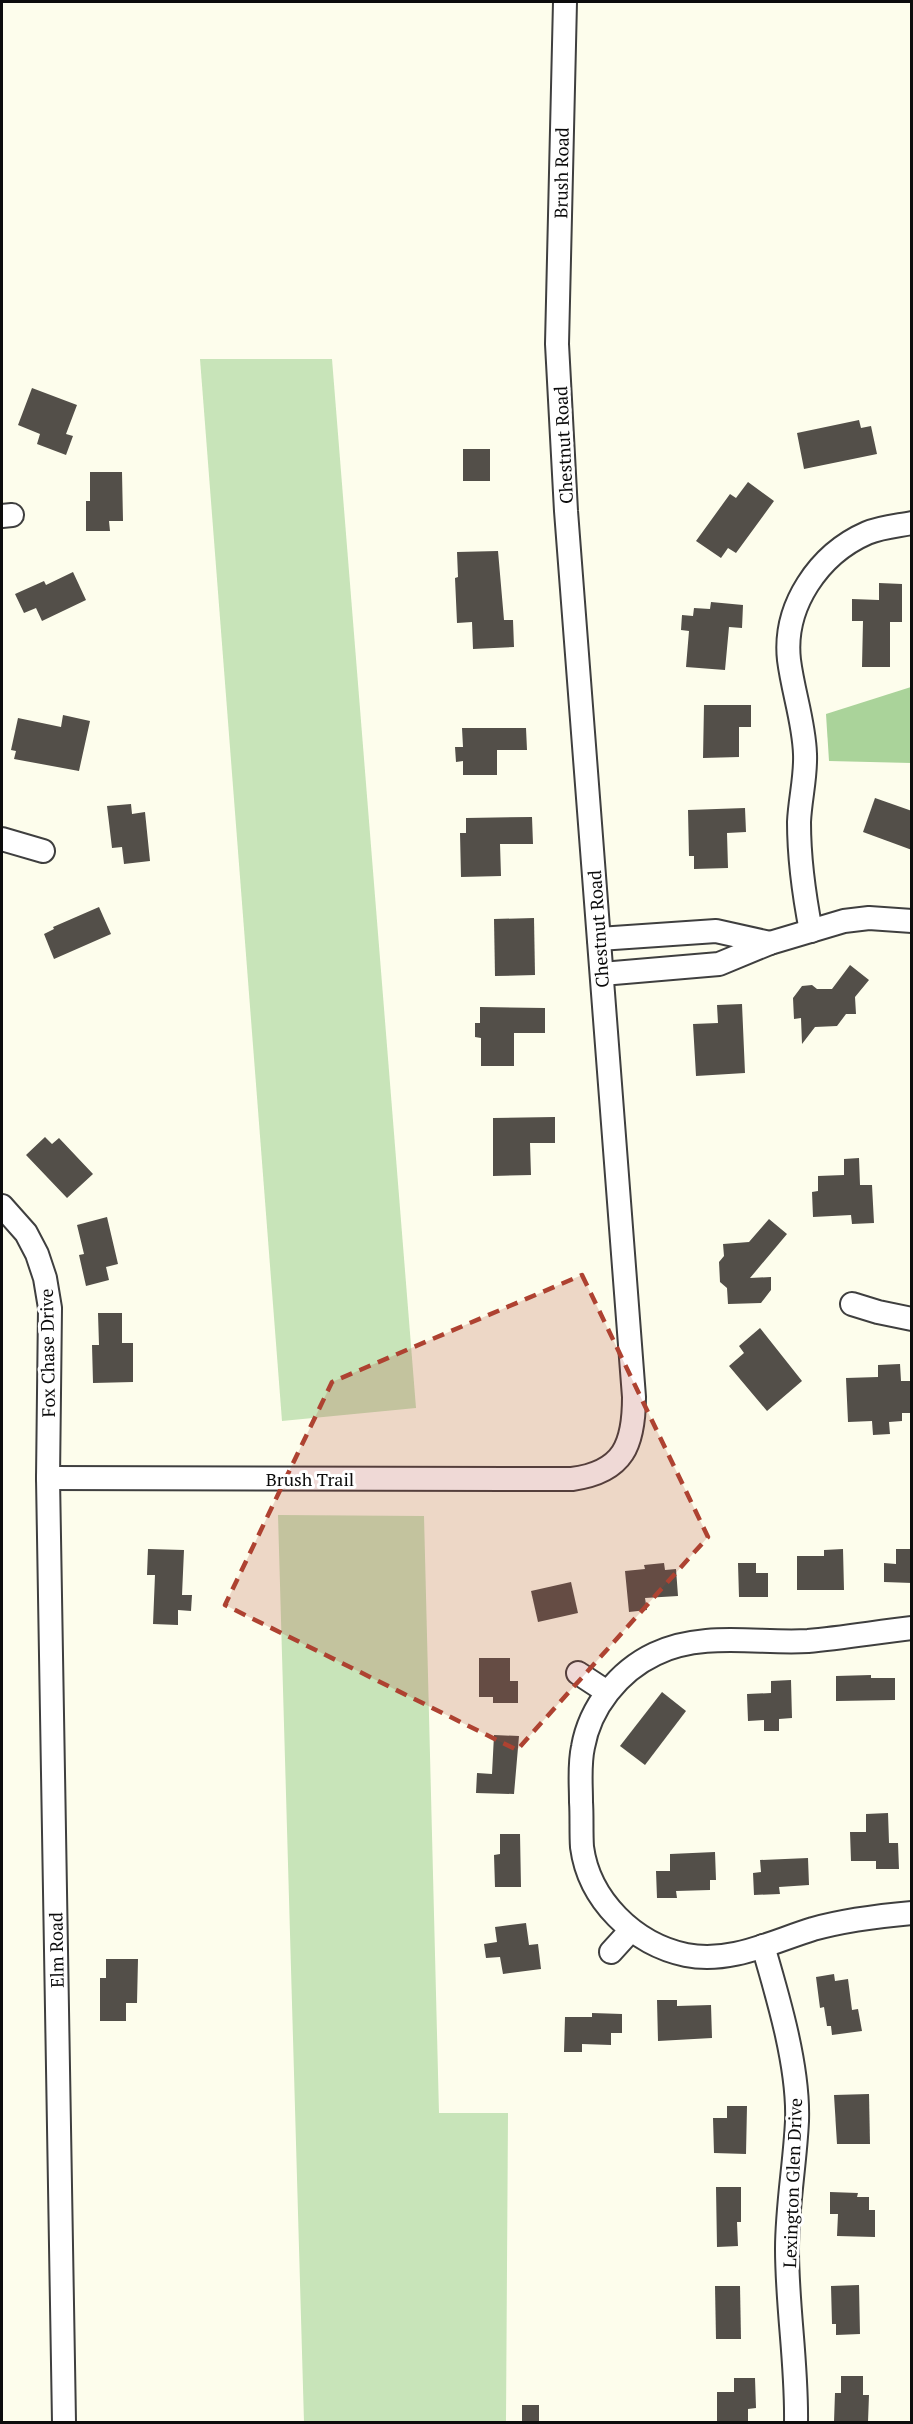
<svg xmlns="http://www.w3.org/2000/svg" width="913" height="2424" font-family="'PT Serif',serif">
  <rect width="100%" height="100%" fill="#fdfdec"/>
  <g fill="#c8e4b9">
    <path d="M200,359H332L416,1408L282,1421Z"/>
    <path d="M278,1515L424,1516L439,2113H508L506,2422H304Z"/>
  </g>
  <path fill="#aad39a" d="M911,687V763L829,761L826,714Z"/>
  <g fill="#534f49">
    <path d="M32,388L77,405L66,434L73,436L66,455L37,444L40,434L18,425Z"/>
    <path d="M859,420L861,428L871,426L877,454L804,469L797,433Z"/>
    <rect x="463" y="449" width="27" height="32"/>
    <path d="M90,472H122L123,521H109L110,531H86V501H90Z"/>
    <path d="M748,482L774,501L736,553L728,548L721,558L696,541L730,494L736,498Z"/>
    <path d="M498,551L504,620H513L514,647L473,649L472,622L457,623L455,578L458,577L457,552Z"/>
    <path d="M73,572L86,600L42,621L36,608L24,613L15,594L44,581L46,585Z"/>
    <path d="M879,583L902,584V622H890V667H862L863,621H852V599L879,600Z"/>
    <path d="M711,602L743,605L742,628L729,627L725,670L686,667L689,631L681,630L682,615L693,616L694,608L710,609Z"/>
    <path d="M704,705H751V727H739V757L703,758Z"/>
    <path d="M63,715L90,721L79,771L14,759L16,751L11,750L18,718L61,727Z"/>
    <path d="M462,728H526L527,750H497V775H463V761L456,762L455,747H463Z"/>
    <path d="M875,798L912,811V850L863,832Z"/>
    <path d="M131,804L132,814L145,812L150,861L124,864L122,847L112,848L107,806Z"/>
    <path d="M745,808L746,832L727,833L728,868L694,869V856H689L688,810Z"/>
    <path d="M532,817L533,844H500L501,876L461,877L460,833H466V818Z"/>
    <path d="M99,907L111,934L54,959L44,934L54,929L53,927Z"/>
    <path d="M534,918L535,975L495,976L494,919Z"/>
    <path d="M850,965L869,980L855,997L856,1014H846L837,1026L815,1027L802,1044L801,1018L794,1019L793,998L802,986L812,985L817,989H832Z"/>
    <path d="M742,1004L745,1073L696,1076L693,1024L718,1023L717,1005Z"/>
    <path d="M480,1007L545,1008V1033H514V1066H481V1038L475,1037V1023H480Z"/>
    <path d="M555,1117V1143H530L531,1175L493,1176V1118Z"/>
    <path d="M45,1137L52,1144L59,1138L93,1174L67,1198L26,1155Z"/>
    <path d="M859,1158L860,1185H872L874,1223L852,1224L851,1215L813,1217L812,1192L818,1191V1176L844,1175V1159Z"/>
    <path d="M107,1217L118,1264L106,1267L109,1280L86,1286L79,1255L84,1254L77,1225Z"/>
    <path d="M769,1219L787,1234L750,1278L771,1277V1290L761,1303L728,1304L727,1288L720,1282L719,1262L724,1256L723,1244L749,1242Z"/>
    <path d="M98,1313H122V1343H133V1382L93,1383L92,1345H99Z"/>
    <path d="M760,1328L802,1381L767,1411L729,1366L744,1353L739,1346Z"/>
    <path d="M900,1364L901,1381H912V1413H902V1421L889,1422L890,1434L873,1435L872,1421L848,1422L846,1378L878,1377V1365Z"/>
    <path d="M148,1549L184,1550L182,1595H192L191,1611L178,1610V1625L153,1624L155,1575H147Z"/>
    <path d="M843,1549L844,1590H797V1556H824V1550Z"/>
    <path d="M896,1549H912V1583L884,1582V1563L896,1564Z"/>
    <path d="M664,1563L665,1570L676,1569L678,1596L645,1598L647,1610L629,1612L625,1571L645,1569L644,1565Z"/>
    <path d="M738,1563H756V1573H768V1597H739Z"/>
    <path d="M571,1582L578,1613L538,1622L531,1591Z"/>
    <path d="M479,1658H510V1681H518V1703H493V1697H479Z"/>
    <path d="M871,1675V1678H895V1700L836,1701V1676Z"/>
    <path d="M791,1680L792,1718L779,1719V1731H764V1720L748,1721L747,1694L771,1693V1681Z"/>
    <path d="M662,1692L686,1711L645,1765L620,1746Z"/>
    <path d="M494,1735L519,1736L514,1794L476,1793L477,1773L492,1774Z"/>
    <path d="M888,1813L889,1843H898L899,1869H876V1861H851L850,1832H866V1814Z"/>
    <path d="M500,1834H520L521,1887H495L494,1855L500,1854Z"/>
    <path d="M715,1852L716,1880H710V1890L676,1891L677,1898H657L656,1871H670V1854Z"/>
    <path d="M808,1858L809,1885L779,1887L780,1894L754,1895L753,1873L761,1872L760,1860Z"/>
    <path d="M526,1923L529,1945L538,1944L541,1969L503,1974L500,1957L486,1958L484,1944L497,1942L495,1927Z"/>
    <path d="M106,1959H138L137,2003H126V2021H100V1978H106Z"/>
    <path d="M834,1974L835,1981L848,1979L852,2010L858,2009L862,2031L832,2035L831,2026H827L824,2007L820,2008L816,1977Z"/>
    <path d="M657,2000H677V2006L711,2005L712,2038L658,2041Z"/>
    <path d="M592,2013L622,2014V2033H611V2045L582,2044V2052H564L565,2017H592Z"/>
    <path d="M869,2094L870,2144H837L834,2095Z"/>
    <path d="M727,2106H747L746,2154L714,2153L713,2118H727Z"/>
    <path d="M716,2187H741V2222H737L738,2246L717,2247Z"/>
    <path d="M830,2192L858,2193L857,2197H869V2210H875V2237L837,2236L838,2214H830Z"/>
    <path d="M859,2285L860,2334L836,2335V2324H832L831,2286Z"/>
    <path d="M715,2286H740L741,2339H716Z"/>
    <path d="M841,2376H863V2395H869L868,2422H834L835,2393H841Z"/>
    <path d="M734,2378H755L756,2408L748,2409V2422H717V2392H734Z"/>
    <rect x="522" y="2405" width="17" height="17"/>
  </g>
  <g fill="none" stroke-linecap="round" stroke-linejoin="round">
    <g stroke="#3f3f3f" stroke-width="26">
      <g id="minor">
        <path d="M2,516L12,515"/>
        <path d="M2,839L43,851"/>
        <path d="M811,931C804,895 799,859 799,822C800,799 806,777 805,754C804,722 793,692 789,660C783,606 819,554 867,533C881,527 896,526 912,523"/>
        <path d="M599,939L716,931L770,943"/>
        <path d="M602,974L719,964L770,943L844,921L869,918L912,921"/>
        <path d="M2,1206L26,1233L37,1254L45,1278L50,1308L48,1478L64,2422"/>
        <path d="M852,1304L878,1312L912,1319"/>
        <path d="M48,1478L572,1479C624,1472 634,1444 634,1397L566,511L557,344L565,2"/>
        <path d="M912,1628C877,1632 842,1638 808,1641C758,1644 702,1631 655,1654C619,1671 590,1707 583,1747C579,1765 581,1783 581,1802C582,1816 581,1832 582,1847C589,1900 634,1944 686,1955C730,1964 771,1942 813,1929C845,1920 878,1916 912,1913"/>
        <path d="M578,1673L607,1692"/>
        <path d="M763,1946C778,1997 799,2067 797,2121C795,2164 787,2206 787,2249C787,2307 797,2364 796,2422"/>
        <path d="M611,1952L631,1930"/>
      </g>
    </g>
    <use href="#minor" stroke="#fff" stroke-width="22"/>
  </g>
  <path fill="#ae4231" fill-opacity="0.2" stroke="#ae4231" stroke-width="4.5" stroke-dasharray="12 8" stroke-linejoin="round" d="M582,1275L708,1537L517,1750L225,1605L332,1382Z"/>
  <g text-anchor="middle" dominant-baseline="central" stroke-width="6" stroke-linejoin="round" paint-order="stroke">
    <g font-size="18" fill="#0c0c0c" stroke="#fff">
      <text transform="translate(561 173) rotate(-89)">Brush Road</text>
      <text transform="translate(563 445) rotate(-93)">Chestnut Road</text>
      <text transform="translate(598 929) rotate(-94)">Chestnut Road</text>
      <text transform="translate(47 1353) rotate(-91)">Fox Chase Drive</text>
      <text x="310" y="1479">Brush Trail</text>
      <text transform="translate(56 1950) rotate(-91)">Elm Road</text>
      <text transform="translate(792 2183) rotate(-88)">Lexington Glen Drive</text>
    </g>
  </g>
  <rect width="913" height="2424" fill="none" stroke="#0c0c0c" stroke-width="6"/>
</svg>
